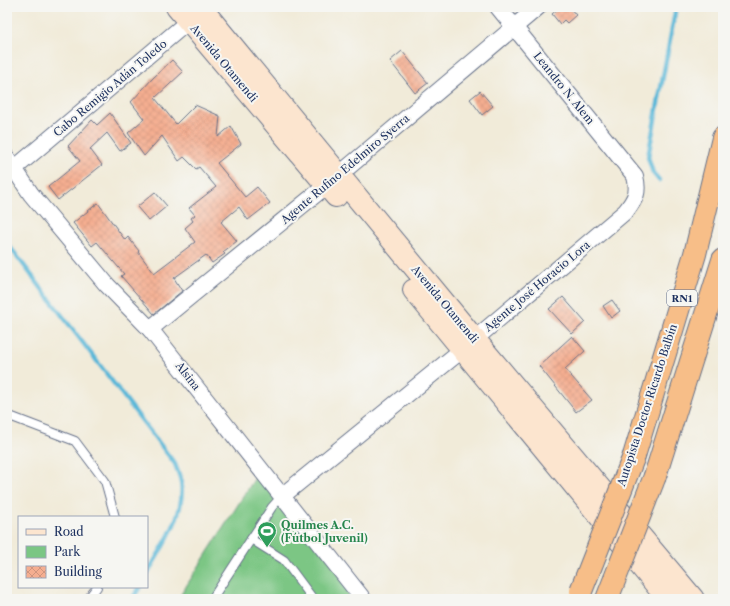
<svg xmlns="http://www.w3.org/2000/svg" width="730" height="606" font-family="'Libre Caslon Text',serif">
  <defs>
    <pattern id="building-cross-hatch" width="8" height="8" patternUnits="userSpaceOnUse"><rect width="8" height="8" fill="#f5ae90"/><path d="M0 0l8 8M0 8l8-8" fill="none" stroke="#d1967f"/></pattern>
  </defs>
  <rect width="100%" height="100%" fill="#f6f6f2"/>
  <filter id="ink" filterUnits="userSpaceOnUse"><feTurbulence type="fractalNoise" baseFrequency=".025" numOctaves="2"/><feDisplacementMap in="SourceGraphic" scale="8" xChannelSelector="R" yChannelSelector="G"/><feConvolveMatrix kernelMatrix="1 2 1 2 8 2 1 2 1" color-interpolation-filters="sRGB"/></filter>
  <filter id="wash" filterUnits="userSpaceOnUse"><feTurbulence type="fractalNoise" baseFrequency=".012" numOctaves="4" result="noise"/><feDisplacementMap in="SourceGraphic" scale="16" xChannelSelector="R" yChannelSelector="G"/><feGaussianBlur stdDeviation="0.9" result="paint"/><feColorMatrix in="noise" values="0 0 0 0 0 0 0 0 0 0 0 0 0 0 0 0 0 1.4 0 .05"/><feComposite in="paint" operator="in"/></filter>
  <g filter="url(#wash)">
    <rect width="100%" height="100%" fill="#f1ebd9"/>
    <path fill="#7bc684" stroke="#4b7a71" d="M260,470L366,599H178Z"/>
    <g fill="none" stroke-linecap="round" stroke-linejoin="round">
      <g stroke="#5ab8d8" stroke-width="4.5">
        <path d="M659,180L653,173L648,157L676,7"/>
        <path d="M7,243L175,464C177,470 180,476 181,482C186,516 162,546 147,574"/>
        <path d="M132,599L140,587"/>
      </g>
    </g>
    <g id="blocks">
      <g fill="url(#building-cross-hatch)">
        <path d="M560,7H569L576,15L567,23L564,20L560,24L552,14Z"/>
        <path d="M402,51L428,83L415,93L390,61Z"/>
        <path d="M172,60L183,72L155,98L176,124L195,105L220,116L218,137L231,126L241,144L217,163L245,197L257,187L270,203L248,220L239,207L221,222L237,241L223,252L225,254L212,263L206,255L174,278L182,291L154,314L121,276L124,274L97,242L92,246L73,223L98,203L125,240L128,237L139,251L138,252L154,273L195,242L185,228L193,221L191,218L195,215L189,208L216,187L199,167L196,169L184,157L179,161L162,136L144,156L128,133L144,119L131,102L153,78Z"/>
        <path d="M480,91L493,106L482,115L470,99Z"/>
        <path d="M110,113L131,143L120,151L107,133L90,149L102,165L58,200L48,187L80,161L68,146L92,120L97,125Z"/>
        <path d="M155,192L167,206L149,221L137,207Z"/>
        <path d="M563,297L585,322L572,334L549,309Z"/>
        <path d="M612,300L620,311L611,318L603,306Z"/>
        <path d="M572,336L585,351L565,369L592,400L576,412L539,366Z"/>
      </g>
    </g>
  </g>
  <g filter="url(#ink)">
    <use href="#blocks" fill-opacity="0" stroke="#667189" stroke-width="1"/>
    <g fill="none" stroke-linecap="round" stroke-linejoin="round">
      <g stroke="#667189" stroke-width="10">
        <g id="service">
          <path d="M7,415L75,441L105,481L115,517"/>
          <path d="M251,539L284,560L313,599"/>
          <path d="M88,599L97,587"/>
          <path d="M212,599L272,507L282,496"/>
        </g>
      </g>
      <g stroke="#667189" stroke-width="18">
        <g id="minor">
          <path d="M7,158L31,194L107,285L150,329L363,599"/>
          <path d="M15,168L197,14"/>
          <path d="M150,329L327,185L538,7"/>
          <path d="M282,496L463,349L626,211C636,198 639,192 635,176L498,7"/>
        </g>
      </g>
      <g stroke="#667189" stroke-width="24">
        <g id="secondary">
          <path d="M177,7L336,196"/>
          <path d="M200,7L474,339L693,599"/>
          <path d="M414,290L668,599"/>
        </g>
      </g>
      <g stroke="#667189" stroke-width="24">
        <g id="motorway">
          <path d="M634,456L695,254L723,138"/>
          <path d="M655,476L723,260"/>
        </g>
      </g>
      <use href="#service" stroke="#fff" stroke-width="8"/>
      <use href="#minor" stroke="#fff" stroke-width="16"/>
      <use href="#secondary" stroke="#fce5cf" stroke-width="22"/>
      <use href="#motorway" stroke="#f7be88" stroke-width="22"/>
      <g stroke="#667189" stroke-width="24" stroke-linecap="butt">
        <g id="motorway-bridge">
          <path d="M581,591L634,456"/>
          <path d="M607,599L655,476"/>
        </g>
      </g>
      <use href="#motorway-bridge" stroke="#f7be88" stroke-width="22"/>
    </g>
  </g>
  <defs>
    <g id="stadium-pin" transform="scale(1)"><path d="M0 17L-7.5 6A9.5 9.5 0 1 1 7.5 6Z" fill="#2e9e5b" stroke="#f6f6f2"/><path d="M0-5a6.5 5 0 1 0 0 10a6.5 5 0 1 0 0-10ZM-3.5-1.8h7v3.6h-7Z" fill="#fff"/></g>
  </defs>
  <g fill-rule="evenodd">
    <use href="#stadium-pin" x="267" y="531"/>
  </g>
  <g text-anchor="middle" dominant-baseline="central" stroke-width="4" stroke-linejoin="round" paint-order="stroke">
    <rect fill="#f6f6f2" stroke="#5d6b8a" stroke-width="1" x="667" y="290" width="30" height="16" rx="3"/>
    <g font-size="10" font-weight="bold" fill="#1b2f5e">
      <text x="682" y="298">RN1</text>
    </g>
    <g font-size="11" fill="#1b2f5e" stroke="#f6f6f2">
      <text transform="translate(224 63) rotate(50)">Avenida Otamendi</text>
      <text transform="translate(110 88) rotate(-40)">Cabo Remigio Adán Toledo</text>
      <text transform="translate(564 88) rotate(51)">Leandro N. Alem</text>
      <text transform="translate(345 169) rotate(-40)">Agente Rufino Edelmiro Syerra</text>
      <text transform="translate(537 286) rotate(-40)">Agente José Horacio Lora</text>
      <text transform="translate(445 304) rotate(50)">Avenida Otamendi</text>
      <text transform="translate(188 376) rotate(52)">Alsina</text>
      <text transform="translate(647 405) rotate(-72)">Autopista Doctor Ricardo Balbín</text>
    </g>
    <g font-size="11" font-weight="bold" fill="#27864d" stroke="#f6f6f2" text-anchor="start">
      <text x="281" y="525">Quilmes A.C.<tspan x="281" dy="13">(Fútbol Juvenil)</tspan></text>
    </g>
  </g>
  <rect width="730" height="606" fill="none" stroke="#f6f6f2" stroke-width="24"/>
  <rect x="18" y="516" width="130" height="72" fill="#f6f6f2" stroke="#9ea6b7"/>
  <rect x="26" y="529" width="20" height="6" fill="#fce5cf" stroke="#9ea6b7"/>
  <text x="54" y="536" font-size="12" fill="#1b2f5e">Road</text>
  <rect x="26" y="546" width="20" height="12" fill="#7bc684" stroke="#9ea6b7"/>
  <text x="54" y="556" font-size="12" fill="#1b2f5e">Park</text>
  <rect x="26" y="566" width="20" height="12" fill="url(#building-cross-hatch)" stroke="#9ea6b7"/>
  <text x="54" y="576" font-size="12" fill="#1b2f5e">Building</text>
</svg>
